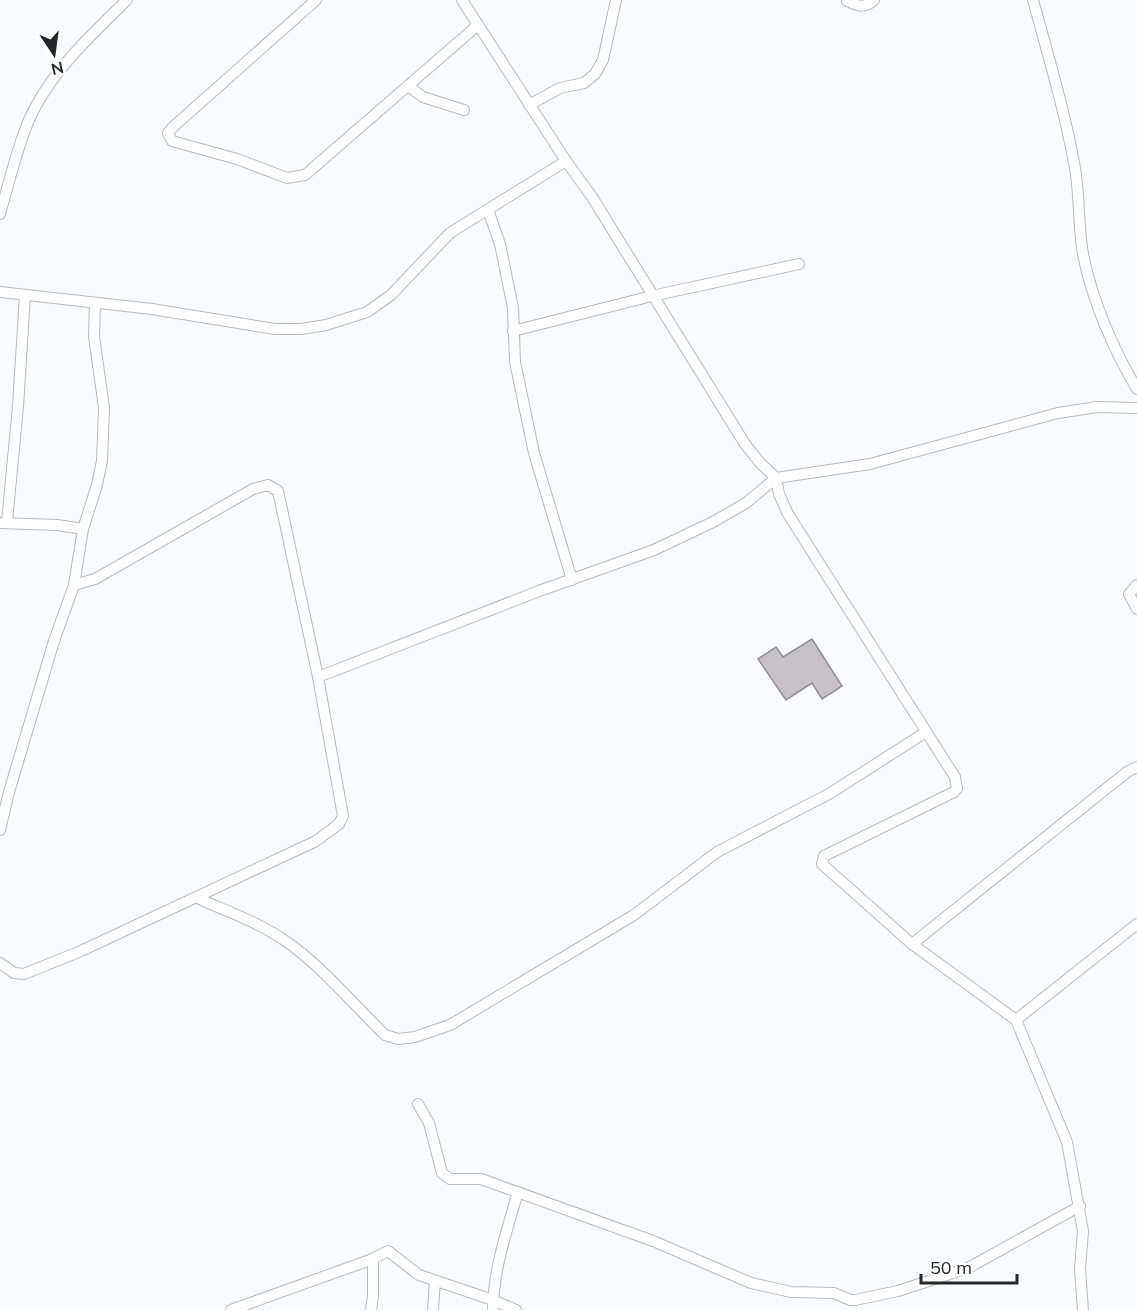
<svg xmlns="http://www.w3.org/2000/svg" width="1137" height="1310" font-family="Mulish,sans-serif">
  <rect width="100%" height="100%" fill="#fafbfe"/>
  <path fill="#c5c1c4" stroke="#908d8f" stroke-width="1.5" d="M812,639L842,686L822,699L812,683L786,700L758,659L776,647L783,657Z"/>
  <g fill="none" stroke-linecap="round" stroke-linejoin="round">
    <g stroke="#b7b9bc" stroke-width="12">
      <g id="street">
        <path d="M316,0L173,127L168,133L172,141L237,159L287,178L305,175L478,25"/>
        <path d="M462,0L566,161L592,197L745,444L761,464L776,478L779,494L788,514L955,777L957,789L954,792L824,856L822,864L912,944L1016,1020L1067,1142L1083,1231L1080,1269L1083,1310"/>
        <path d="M1033,0C1048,55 1065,112 1075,168C1080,197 1078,226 1083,254C1092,300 1113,349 1137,389"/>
        <path d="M847,1C858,6 864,9 874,0"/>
        <path d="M408,86L423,97L464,110"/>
        <path d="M529,105L560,88L584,83L595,74L603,60L616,0"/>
        <path d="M488,210L500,244L513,308L515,362L534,453L572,580"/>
        <path d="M0,214C8,186 15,157 25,130C44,78 88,38 127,0"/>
        <path d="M0,292L152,309L275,329H301L326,325L367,312L391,295L450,233L566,161"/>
        <path d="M513,331L652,296L799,264"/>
        <path d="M7,522L18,406L25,295"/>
        <path d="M0,523L57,525L83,529"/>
        <path d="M1137,585L1129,594L1137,609"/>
        <path d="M318,677L539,591L654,550L713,522L746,503L776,478L870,464L1058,413L1097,407L1137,408"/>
        <path d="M0,830L9,792L54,641L74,585L83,529L97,485L102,461L104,408L94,336L95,303"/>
        <path d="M197,898C226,911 258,922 284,940C320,964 354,1005 385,1035L398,1039L415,1037L450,1025L634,915L717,852L829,794L926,732"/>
        <path d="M912,944L1127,772L1137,767"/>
        <path d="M0,963L14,973L24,974L81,951L316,841L339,824L343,816L318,677L278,491L268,485L253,489L95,579L74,585"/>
        <path d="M1016,1020L1137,924"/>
        <path d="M418,1104L429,1123L442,1173L450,1179H481L653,1241L751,1283L791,1292L834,1293L850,1300H855L898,1291L968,1268L1080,1206"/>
        <path d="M231,1310L370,1260L388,1251L419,1275L493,1300L516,1310"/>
        <path d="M371,1310L373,1296V1259"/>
        <path d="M433,1310L435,1281"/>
        <path d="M493,1310C493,1271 507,1230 518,1192"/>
      </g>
    </g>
    <use href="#street" stroke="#fff" stroke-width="10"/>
  </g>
  <g transform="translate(54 54) rotate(167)" stroke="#ffffff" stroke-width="4.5" paint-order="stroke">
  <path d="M0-4.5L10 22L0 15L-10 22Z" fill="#262728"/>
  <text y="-9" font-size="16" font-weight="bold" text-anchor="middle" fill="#262728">N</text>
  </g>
  <path d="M921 1274v9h96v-9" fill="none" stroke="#262728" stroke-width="3"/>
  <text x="930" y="1274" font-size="18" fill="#262728" stroke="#ffffff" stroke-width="4.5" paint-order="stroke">50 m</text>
</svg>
